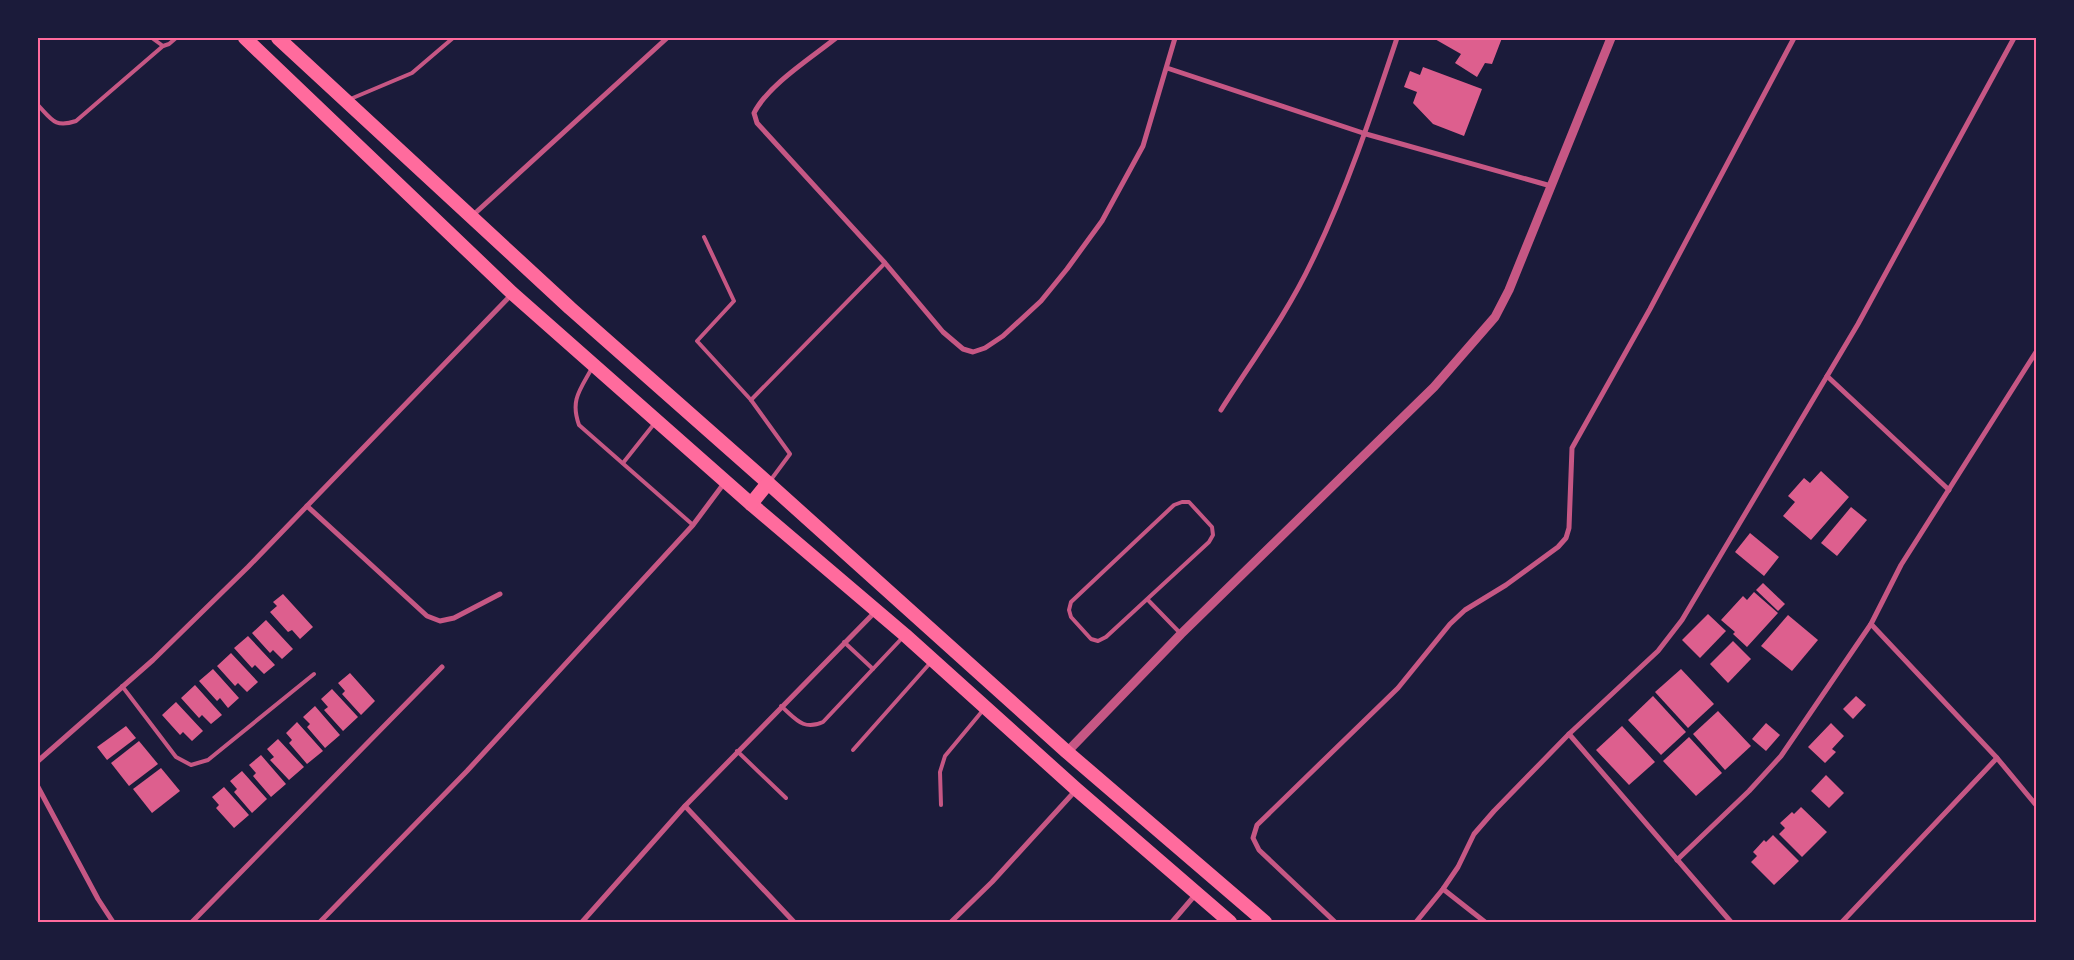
<svg xmlns="http://www.w3.org/2000/svg" width="2074" height="960" font-family="'Alegreya Sans',sans-serif">
  <rect width="100%" height="100%" fill="#1b1b3a"/>
  <g fill="#dd5f8e">
    <path d="M1433,38H1502L1492,64L1485,63L1477,77L1455,63L1461,54Z"/>
    <path d="M1423,67L1482,89L1464,136L1433,124L1413,103L1417,92L1404,87L1410,71L1420,75Z"/>
    <path d="M1821,471L1849,497L1811,540L1783,516L1795,502L1788,496L1804,478L1810,483Z"/>
    <path d="M1851,507L1867,520L1837,556L1821,543Z"/>
    <path d="M1750,533L1779,557L1764,576L1735,552Z"/>
    <path d="M1763,583L1785,604L1778,611L1756,590Z"/>
    <path d="M1754,592L1778,613L1747,647L1733,634L1735,632L1721,620L1743,596L1747,600Z"/>
    <path d="M283,594L313,627L300,639L292,630L288,632L270,612L277,606L273,602Z"/>
    <path d="M1708,614L1726,631L1700,658L1682,640Z"/>
    <path d="M1788,615L1818,640L1792,671L1761,646Z"/>
    <path d="M266,620L293,649L282,659L273,650L270,653L252,633Z"/>
    <path d="M248,636L275,665L264,674L255,665L252,668L234,648Z"/>
    <path d="M1733,641L1751,659L1728,683L1710,664Z"/>
    <path d="M231,653L258,682L247,692L238,683L235,686L217,666Z"/>
    <path d="M213,669L239,698L228,708L220,698L217,701L199,681Z"/>
    <path d="M1681,669L1714,704L1688,728L1655,692Z"/>
    <path d="M350,673L375,701L361,715L342,694L345,691L338,683Z"/>
    <path d="M195,685L222,715L211,724L202,715L199,718L181,698Z"/>
    <path d="M332,689L358,717L343,731L324,710L328,707L321,699Z"/>
    <path d="M1653,696L1686,732L1661,755L1628,720Z"/>
    <path d="M1856,696L1866,705L1853,719L1843,709Z"/>
    <path d="M176,702L203,731L192,741L183,732L180,735L162,715Z"/>
    <path d="M315,706L340,735L325,748L307,727L310,724L303,717Z"/>
    <path d="M1718,711L1751,746L1725,770L1693,734Z"/>
    <path d="M297,722L323,751L307,764L289,743L292,740L286,733Z"/>
    <path d="M1766,723L1780,735L1766,751L1752,739Z"/>
    <path d="M1831,723L1844,736L1832,749L1836,752L1825,763L1808,747Z"/>
    <path d="M126,726L136,738L107,760L97,747Z"/>
    <path d="M1622,726L1655,762L1629,785L1596,750Z"/>
    <path d="M1689,737L1722,773L1696,796L1663,761Z"/>
    <path d="M278,739L304,767L289,780L270,760L274,757L267,749Z"/>
    <path d="M139,741L158,764L129,786L111,763Z"/>
    <path d="M261,755L286,784L271,797L253,776L256,773L249,765Z"/>
    <path d="M161,768L180,791L152,813L133,789Z"/>
    <path d="M242,771L267,799L252,813L234,792L237,789L230,781Z"/>
    <path d="M1826,775L1844,793L1829,808L1811,791Z"/>
    <path d="M224,787L249,815L234,828L216,808L219,805L212,797Z"/>
    <path d="M1801,807L1827,832L1802,857L1779,834L1785,828L1780,823L1792,812L1794,814Z"/>
    <path d="M1773,835L1799,861L1774,885L1751,862L1757,856L1753,852L1764,840L1766,842Z"/>
  </g>
  <g fill="none" stroke-linecap="round" stroke-linejoin="round">
    <g stroke="#c65784" stroke-width="4">
      <path d="M152,38L163,46L169,44L176,38"/>
      <path d="M348,100L412,73L453,38"/>
      <path d="M38,105C52,120 55,128 76,121L163,46"/>
      <path d="M704,237L734,301L697,341L751,400L790,454L770,481"/>
      <path d="M592,368C580,390 570,400 579,425L693,525"/>
      <path d="M751,400L885,263"/>
      <path d="M623,463L654,424"/>
      <path d="M1182,502H1189L1212,527L1213,535L1209,542L1106,637L1098,641L1091,639L1071,617L1069,610L1071,602L1174,505Z"/>
      <path d="M1148,600L1181,634"/>
      <path d="M844,642L873,669"/>
      <path d="M122,686L176,757L191,765L208,760L314,674"/>
      <path d="M781,706C796,719 803,731 823,722L904,636"/>
      <path d="M853,750L931,662"/>
      <path d="M737,751L786,798"/>
      <path d="M941,805L940,772L945,756L984,709"/>
    </g>
    <g stroke="#c65784" stroke-width="5">
      <path d="M836,38C811,58 768,85 754,113L757,123L885,263L943,332L963,349L973,352L985,348L1003,336L1041,301L1067,269L1102,221L1143,146L1175,38"/>
      <path d="M1167,68L1366,134L1551,186"/>
      <path d="M472,216L667,38"/>
      <path d="M1827,376L1949,490"/>
      <path d="M1221,410C1252,361 1287,314 1312,261C1347,189 1372,113 1397,38"/>
      <path d="M307,506L427,616L440,621L454,618L500,594"/>
      <path d="M1871,624L1997,758L2036,805"/>
      <path d="M1569,734L1731,922"/>
      <path d="M38,761L153,660L248,567L512,294"/>
      <path d="M38,787L98,899L113,922"/>
      <path d="M685,806L794,922"/>
      <path d="M1677,860L1749,791L1781,756L1871,624L1901,565L2036,352"/>
      <path d="M1443,889L1485,922"/>
      <path d="M192,922L442,667"/>
      <path d="M320,922L467,771L693,525L725,482"/>
      <path d="M582,922L685,806L875,612"/>
      <path d="M951,922L992,882L1076,790"/>
      <path d="M1172,922L1196,894"/>
      <path d="M1335,922L1259,850L1253,838L1257,825L1398,688L1450,624L1465,610L1506,585L1558,547L1566,538L1569,528L1572,448L1650,309L1794,38"/>
      <path d="M1416,922L1443,889L1458,867L1474,834L1494,811L1569,734L1658,651L1682,620L1858,324L2014,38"/>
      <path d="M1842,922L1997,758"/>
    </g>
    <path stroke="#c65784" stroke-width="9" d="M1067,752L1181,634L1434,387L1495,317L1509,290L1611,38"/>
    <g stroke="#ff6b9d" stroke-width="14">
      <path d="M245,38L512,293L751,504L905,635L1076,789L1230,922"/>
      <path d="M278,38L570,308L768,483L1067,752L1265,922"/>
      <path d="M751,504L768,483"/>
    </g>
  </g>
  <rect width="2074" height="960" fill="none" stroke="#1b1b3a" stroke-width="78"/>
  <rect x="39" y="39" width="1996" height="882" fill="none" stroke="#ff6b9d" stroke-width="2"/>
</svg>
